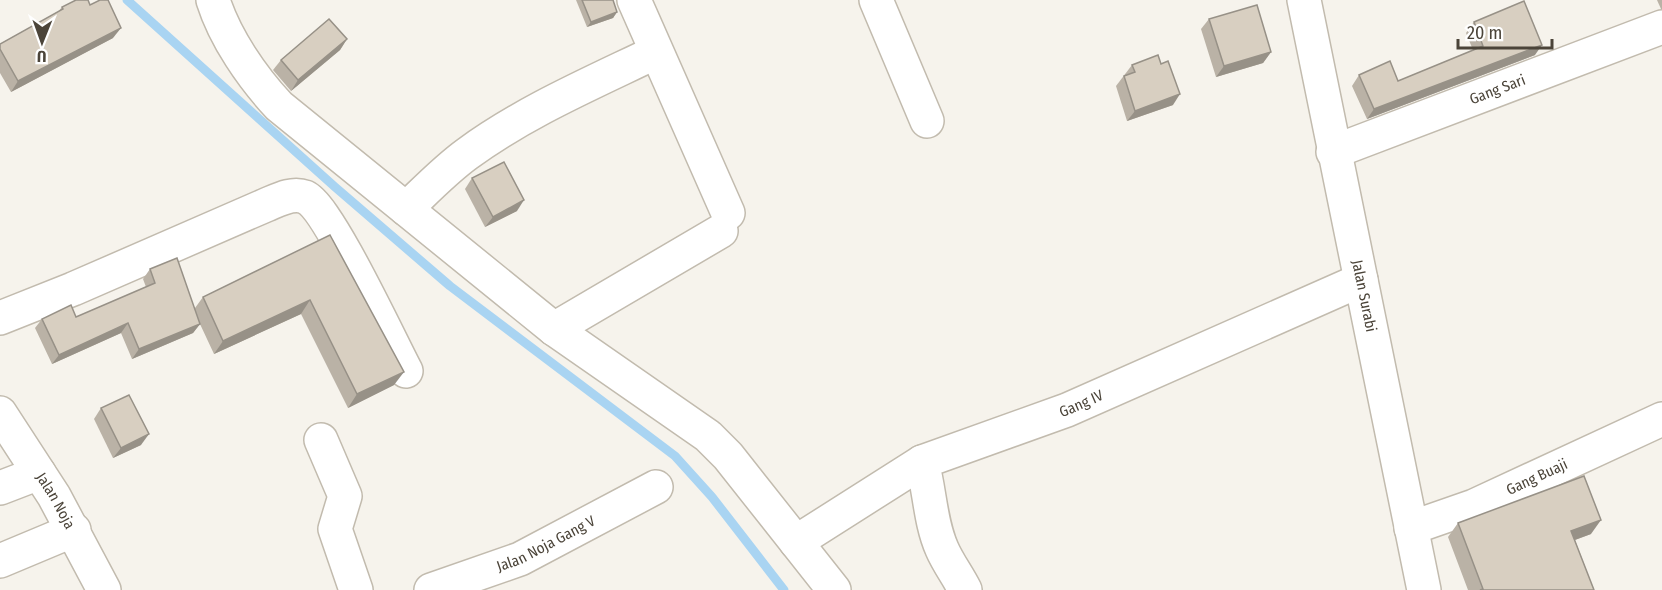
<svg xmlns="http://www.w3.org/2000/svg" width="1662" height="590" font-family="'Fira Sans Condensed',sans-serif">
  <rect width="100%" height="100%" fill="#f6f3ec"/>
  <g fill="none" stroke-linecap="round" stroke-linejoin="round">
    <path stroke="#a9d4f2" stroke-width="9" d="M127,0L335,187L450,286L675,456L712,497L784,590"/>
    <g stroke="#c2bbae" stroke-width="36">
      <g id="street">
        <path d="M213,0C225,38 252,77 279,106L554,329L708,436L728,456L834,590"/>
        <path d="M634,0L728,213"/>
        <path d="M876,0L927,121"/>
        <path id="s1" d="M1304,0L1424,590"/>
        <path id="s2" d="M1333,152L1662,27"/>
        <path d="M406,209C426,190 445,170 467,154C524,112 592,83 656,52"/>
        <path d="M0,318L73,289L266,205C278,200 292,192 305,197C328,207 390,341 406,371"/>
        <path d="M554,329L721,231"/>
        <path id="s3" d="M0,413L54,496L104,590"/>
        <path d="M321,440L345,496L335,529L356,590"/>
        <path d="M0,488L39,473"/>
        <path id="s4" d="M1411,528L1474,506L1662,419"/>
        <path d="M796,542L922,462"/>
        <path d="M0,561L74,530"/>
        <path id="s5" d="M431,590L520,559L656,487"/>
        <path id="s6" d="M965,590C958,576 948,563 942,549C930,522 930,491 922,462L1067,410L1361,280"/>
      </g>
    </g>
    <use href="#street" stroke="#fff" stroke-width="33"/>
  </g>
  <g fill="#bab2a6">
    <path d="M576,0H613L617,12L613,18L587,27Z"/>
    <path d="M1657,0H1662V9H1661Z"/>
    <path d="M90,5L113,38L11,92L0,73V44L58,12L62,7Z"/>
    <path d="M1209,19L1271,52L1263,63L1216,77L1201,29Z"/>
    <path d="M1474,22L1535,55L1367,119L1352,86L1359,75L1398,81L1473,50L1466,33Z"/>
    <path d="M347,39L340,50L291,91L273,70L281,60Z"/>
    <path d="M1132,65L1173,105L1127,121L1116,86Z"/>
    <path d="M472,178L517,211L485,227L465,189Z"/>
    <path d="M330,235L394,385L348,408L301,314L214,354L200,324L193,333L132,359L121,333L52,364L35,328L42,319L76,317L146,287L143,279L150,269L195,308L203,297Z"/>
    <path d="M101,408L141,445L113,458L94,419Z"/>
    <path d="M1458,523L1591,534L1575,540L1594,590H1468L1448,537Z"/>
  </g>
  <g fill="#979187">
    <path d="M617,12L613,18L587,27L591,22Z"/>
    <path d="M121,28L113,38L11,92L18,81Z"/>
    <path d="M347,39L340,50L291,91L298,80Z"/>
    <path d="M1542,45L1535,55L1367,119L1374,109Z"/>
    <path d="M1271,52L1263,63L1216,77L1224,66Z"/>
    <path d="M1180,94L1173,105L1127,121L1135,111Z"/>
    <path d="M524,200L517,211L485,227L493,217Z"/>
    <path d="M310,300L301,314L214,354L223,341Z"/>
    <path d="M128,323L121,333L52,364L59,355Z"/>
    <path d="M200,324L193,333L132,359L139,349Z"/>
    <path d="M404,372L394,385L348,408L357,394Z"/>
    <path d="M149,434L141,445L113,458L121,448Z"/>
    <path d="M1601,520L1591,534L1561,545L1571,531Z"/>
  </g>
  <g fill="#d8cfc1" stroke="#979187" stroke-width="1.5">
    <path d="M76,0H88L90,5L100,0H108L121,28L18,81L0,49V44L63,9L62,7Z"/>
    <path d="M582,0H613L617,12L591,22Z"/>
    <path d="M1524,1L1542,45L1374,109L1359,75L1390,61L1398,81L1483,46L1474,22Z"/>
    <path d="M1257,5L1271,52L1224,66L1209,19Z"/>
    <path d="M329,19L347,39L298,80L281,60Z"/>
    <path d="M1158,55L1161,64L1168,61L1180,94L1135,111L1124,76L1135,72L1132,65Z"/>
    <path d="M504,162L524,200L493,217L472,178Z"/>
    <path d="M330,235L404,372L357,394L310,300L223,341L203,297Z"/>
    <path d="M177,258L200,324L139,349L128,323L59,355L42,319L71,305L76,317L155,283L150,269Z"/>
    <path d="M129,395L149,434L121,448L101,408Z"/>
    <path d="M1584,476L1601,520L1571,531L1594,590H1480L1483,589L1458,523Z"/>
  </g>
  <g text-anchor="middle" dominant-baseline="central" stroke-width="4.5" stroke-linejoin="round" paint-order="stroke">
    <g font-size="15" fill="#4b4439" stroke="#fff">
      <text stroke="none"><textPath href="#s2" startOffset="176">Gang Sari</textPath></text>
      <text stroke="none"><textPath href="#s1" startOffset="302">Jalan Surabi</textPath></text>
      <text stroke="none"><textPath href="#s6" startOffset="306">Gang IV</textPath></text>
      <text stroke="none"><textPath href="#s4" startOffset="136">Gang Buaji</textPath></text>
      <text stroke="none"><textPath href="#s3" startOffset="104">Jalan Noja</textPath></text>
      <text stroke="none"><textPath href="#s5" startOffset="124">Jalan Noja Gang V</textPath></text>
    </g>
  </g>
  <g transform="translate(42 42) rotate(181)" stroke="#ffffff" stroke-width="4.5" paint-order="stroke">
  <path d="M0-4.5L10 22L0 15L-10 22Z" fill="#4b4439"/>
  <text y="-9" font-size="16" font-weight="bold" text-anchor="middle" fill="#4b4439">U</text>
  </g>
  <path d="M1458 39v9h94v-9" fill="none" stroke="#4b4439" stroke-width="3"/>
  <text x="1467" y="39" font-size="18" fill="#4b4439" stroke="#ffffff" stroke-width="4.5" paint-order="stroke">20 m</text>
</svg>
